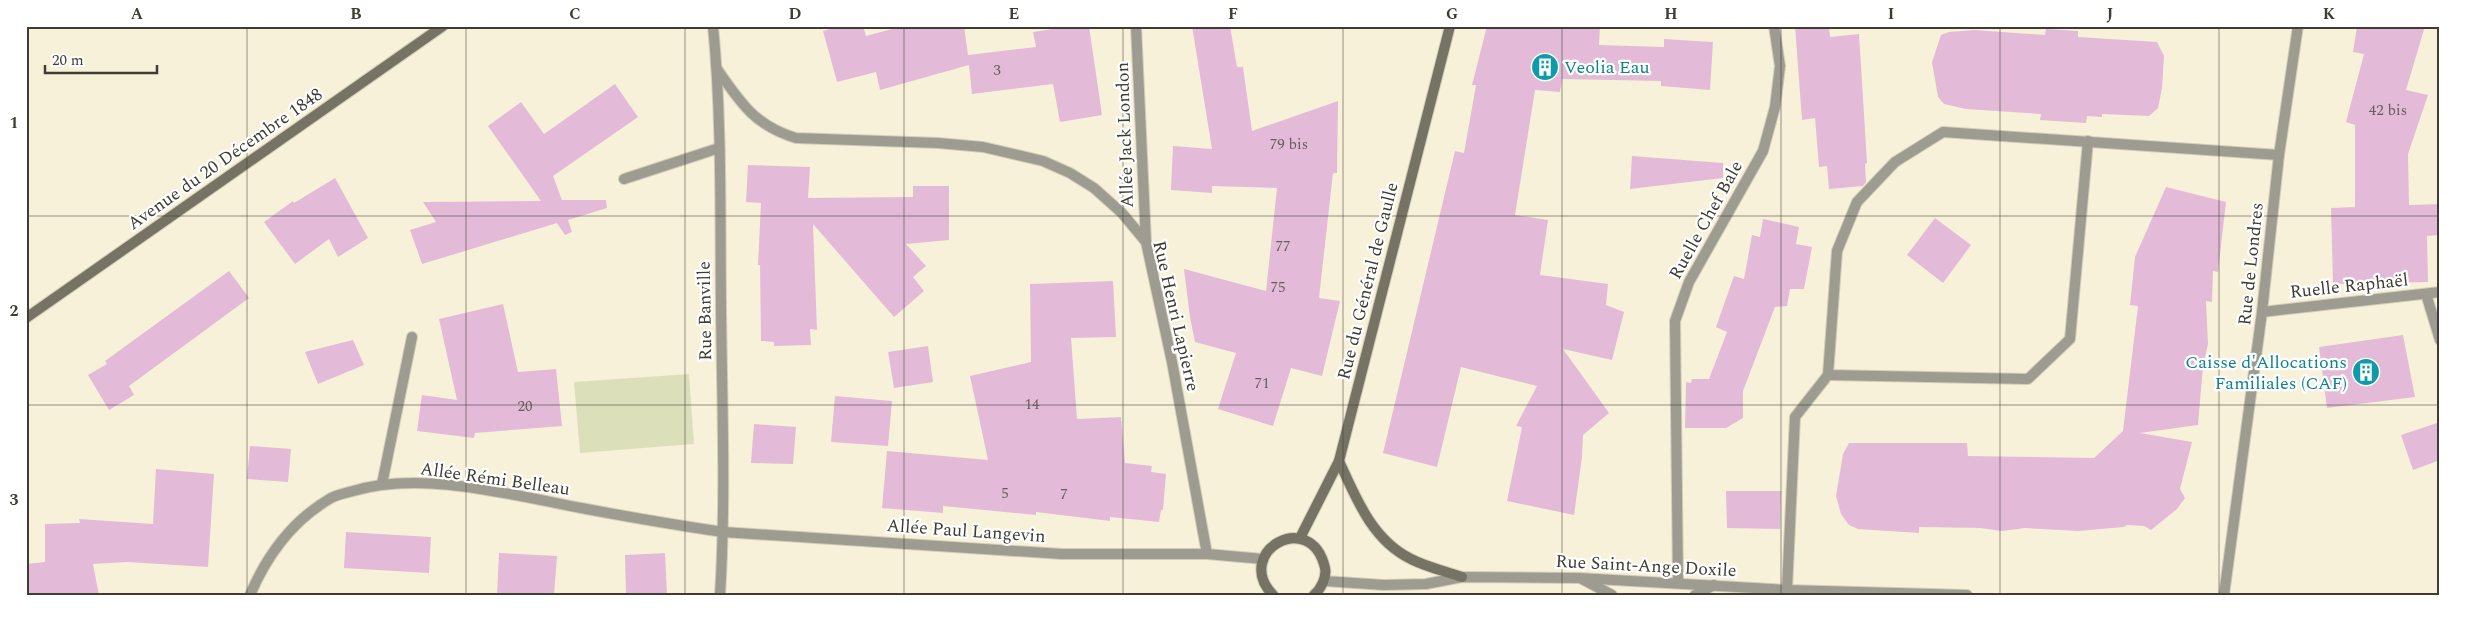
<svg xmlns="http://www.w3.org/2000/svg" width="2466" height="621" font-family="Spectral,serif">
  <rect width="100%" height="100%" fill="#f8f1d9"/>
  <path fill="#dbe0bb" d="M689,374L694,444L580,453L574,382Z"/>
  <g fill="#e3bbd9">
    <path d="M840,26H863L866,36L903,26H964L968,55L1036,47L1033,32L1072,26H1089L1102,115L1060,122L1053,84L972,94L969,65L880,90L876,72L837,82L823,31Z"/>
    <path d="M1192,26H1230L1237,67H1243L1252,131L1338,101L1337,173H1333L1319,298L1340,301L1322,376L1291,368L1273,426L1218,409L1236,353L1195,342L1190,317L1184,269L1266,291L1277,188L1212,186V193L1171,190L1173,146L1212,149Z"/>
    <path d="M1487,26H1600L1599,45L1664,47V39L1713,42L1710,90L1661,86V81L1562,79L1560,92L1535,90L1515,215L1548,220L1540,275L1608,284L1606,305L1624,312L1612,360L1563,349L1609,413L1583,435L1582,457L1574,515L1507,501L1522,427L1516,426L1537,386L1461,367L1437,467L1383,453L1455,151L1464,153L1476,85H1472Z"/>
    <path d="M1795,26H1829L1830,37L1859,34L1867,163L1865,164L1866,182L1863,186L1829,189L1827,166L1819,167L1815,118L1802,120Z"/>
    <path d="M2357,26H2425L2406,90L2428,95L2408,154L2409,205L2440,204V235L2427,236L2428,282L2333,284L2331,208L2355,207V125L2346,122L2364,54L2353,52Z"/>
    <path d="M2046,29L2078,31V37L2157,42L2164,56L2162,88L2158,108L2149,116L2102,114V117L2087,116L2086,123L2040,120L2041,114L1966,109L1944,104L1938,97L1932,62L1941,35L1949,32L1974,30L2045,35Z"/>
    <path d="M615,84L638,117L553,176L562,200H606L607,208L568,220L572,232L565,235L557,223L422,264L410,230L436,222L423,202L541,201L488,126L521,102L544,134Z"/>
    <path d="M1632,156L1723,163V178L1630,189Z"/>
    <path d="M748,165L810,167L808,198L913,197V186H949V240L906,244L926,266L913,277L924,291L894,317L813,224L817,330L810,329L811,345L774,346V342L761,341L760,265H758L761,203L746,202Z"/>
    <path d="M335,178L368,238L338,257L329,239L295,264L264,222L293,201L294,203Z"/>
    <path d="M2166,187L2226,202L2218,272L2213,271L2212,302L2206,301L2208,344L2203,366L2198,425L2140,433L2192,442L2180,489L2185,498L2177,509L2151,530L2144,526L2127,525L2124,527L2078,531L2025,528L2002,531L1980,528L1919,527V533L1858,529L1849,525L1841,514L1836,496L1843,454L1849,443H1967L1968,456L2094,458L2123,431L2138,306L2130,305L2135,257Z"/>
    <path d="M1935,218L1971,245L1943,283L1907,255Z"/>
    <path d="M1763,219L1799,227L1796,244L1812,247L1804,289H1790L1787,306L1775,307L1743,391V418L1726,428H1685L1686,382L1691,383L1692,379H1709L1727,332L1716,327L1734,276L1744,279L1752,235L1760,237Z"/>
    <path d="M229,271L249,298L129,386L134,395L109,410L88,375L107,364L105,361Z"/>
    <path d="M1113,281L1116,337L1071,338L1077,419L1121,417L1125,463L1152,466L1151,472L1166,474L1163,510H1161L1159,522L1110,517V521L1036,512V515L943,506V513L882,508L887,451L988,460L970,376L1031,362L1030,284Z"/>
    <path d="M503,304L518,372L556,369L562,426L475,433L474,438L417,431L422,395L457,400L439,319Z"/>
    <path d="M2403,335L2415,397L2327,408L2319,347Z"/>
    <path d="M353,340L364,365L318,384L305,352Z"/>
    <path d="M928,346L933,382L894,388L888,352Z"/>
    <path d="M835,396L892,401L888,446L831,442Z"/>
    <path d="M2440,422V460L2413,470L2401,435Z"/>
    <path d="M754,424L796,427L793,464L751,463Z"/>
    <path d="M250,446L291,449L288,482L247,479Z"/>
    <path d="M156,469L214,474L208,567L127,562L93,564L99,595H26V564L45,562V524L80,523L79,519L153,524Z"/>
    <path d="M1726,491H1781L1780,529L1727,528Z"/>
    <path d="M346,532L431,537L429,573L344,568Z"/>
    <path d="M499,553L557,556L554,595H497Z"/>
    <path d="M665,553L667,595H626L625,555Z"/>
  </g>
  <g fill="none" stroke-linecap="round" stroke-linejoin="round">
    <g stroke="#d3cdb8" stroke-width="12">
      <g id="service">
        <path d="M1136,26L1146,242"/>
        <path d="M624,179L719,148"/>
        <path d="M382,484L412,337"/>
      </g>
    </g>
    <g stroke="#d3cdb8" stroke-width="12">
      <g id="minor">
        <path d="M713,26C722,119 720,213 721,307C722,403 726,499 720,595"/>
        <path d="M717,69C740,102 755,126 796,138L938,143L983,147L1043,161L1070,173L1094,188L1122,213L1146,242L1172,362L1207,554"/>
        <path d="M2426,294L2440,340"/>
        <path d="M2262,312L2440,292"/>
        <path d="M1828,375L2028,379L2070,339L2088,141"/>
        <path d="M1582,579L1612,595"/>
        <path d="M1324,581L1384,585L1426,584L1462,577L1579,578L1787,590L1967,595"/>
        <path d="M1678,583L1675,321L1689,282L1763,151L1775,107L1780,66L1774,26"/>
        <path d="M1787,590L1795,417L1828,375L1837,251L1857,202L1895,162L1943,132L2279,155"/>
        <path d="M250,595C267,555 293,520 331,498C338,494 346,493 353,491C421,470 512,495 581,508C629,517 676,525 723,532L1062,554H1207L1263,559"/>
        <path d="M1695,595L1714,585"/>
        <path d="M2224,595L2262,312L2279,155L2298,26"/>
      </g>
    </g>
    <g stroke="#d3cdb8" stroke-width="12">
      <g id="secondary">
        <path d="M26,318L443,26"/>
        <path d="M1339,461C1356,498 1372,540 1411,559C1426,567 1445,571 1462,577"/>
        <path d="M1300,538L1339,461L1450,26"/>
        <path d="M1273,595C1232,552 1311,507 1325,568C1327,577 1321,589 1314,595"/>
      </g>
    </g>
    <use href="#service" stroke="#9e9b91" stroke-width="10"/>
    <use href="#minor" stroke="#9e9b91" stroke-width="10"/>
    <use href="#secondary" stroke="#767264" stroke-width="10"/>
  </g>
  <path fill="none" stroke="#3f3c33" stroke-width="1" stroke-opacity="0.55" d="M247,26V595M466,26V595M685,26V595M904,26V595M1123,26V595M1343,26V595M1562,26V595M1781,26V595M2000,26V595M2219,26V595M26,216H2440M26,405H2440"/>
  <defs>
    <g id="building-disc" transform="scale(1.4375)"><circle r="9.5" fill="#0f9aa8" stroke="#fff"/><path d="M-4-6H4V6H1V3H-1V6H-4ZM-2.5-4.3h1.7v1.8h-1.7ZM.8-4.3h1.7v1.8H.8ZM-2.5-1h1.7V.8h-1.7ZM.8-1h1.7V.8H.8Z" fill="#fff"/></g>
  </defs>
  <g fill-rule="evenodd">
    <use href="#building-disc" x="1545" y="67"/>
    <use href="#building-disc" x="2366" y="372"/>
  </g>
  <g text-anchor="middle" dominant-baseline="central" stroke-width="4.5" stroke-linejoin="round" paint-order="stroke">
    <g font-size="15" fill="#685c5c">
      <text x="997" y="70">3</text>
      <text x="2388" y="110">42 bis</text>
      <text x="1289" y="144">79 bis</text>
      <text x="1283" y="246">77</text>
      <text x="1278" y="287">75</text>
      <text x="1262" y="383">71</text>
      <text x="1032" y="404">14</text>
      <text x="525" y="406">20</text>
      <text x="1005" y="493">5</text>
      <text x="1064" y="494">7</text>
    </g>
    <g font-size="18" fill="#0d838f" stroke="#fff" text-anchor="start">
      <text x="1564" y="67">Veolia Eau</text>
      <text x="2347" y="362" text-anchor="end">Caisse d'Allocations<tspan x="2347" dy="21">Familiales (CAF)</tspan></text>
    </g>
    <g font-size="18" fill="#3f3c33" stroke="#fff">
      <text transform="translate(1125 135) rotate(-92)">Allée Jack London</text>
      <text transform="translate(225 159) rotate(-35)">Avenue du 20 Décembre 1848</text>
      <text transform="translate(1706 220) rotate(-61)">Ruelle Chef Bale</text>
      <text transform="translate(2251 264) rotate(-84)">Rue de Londres</text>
      <text transform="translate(1368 281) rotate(-76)">Rue du Général de Gaulle</text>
      <text transform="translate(2349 286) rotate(-6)">Ruelle Raphaël</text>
      <text transform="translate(705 311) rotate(-91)">Rue Banville</text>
      <text transform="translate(1176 316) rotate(77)">Rue Henri Lapierre</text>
      <text transform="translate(495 479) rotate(8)">Allée Rémi Belleau</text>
      <text transform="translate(966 531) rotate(4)">Allée Paul Langevin</text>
      <text transform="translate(1646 566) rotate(3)">Rue Saint-Ange Doxile</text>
    </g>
  </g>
  <rect width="2466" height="621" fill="none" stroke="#ffffff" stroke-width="55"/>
  <path d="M45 65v8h112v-8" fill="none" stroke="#3f3c33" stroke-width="2.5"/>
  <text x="52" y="65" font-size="15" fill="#3f3c33" stroke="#ffffff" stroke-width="4" paint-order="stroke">20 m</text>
  <rect x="28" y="28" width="2410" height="566" fill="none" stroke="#3f3c33" stroke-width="2"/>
  <g font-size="16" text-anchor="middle" font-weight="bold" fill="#3f3c33">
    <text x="137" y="19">A</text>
    <text x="356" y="19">B</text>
    <text x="575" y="19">C</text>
    <text x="795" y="19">D</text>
    <text x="1014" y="19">E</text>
    <text x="1233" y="19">F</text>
    <text x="1452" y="19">G</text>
    <text x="1671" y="19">H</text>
    <text x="1891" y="19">I</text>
    <text x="2110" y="19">J</text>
    <text x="2329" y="19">K</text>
    <text x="14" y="128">1</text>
    <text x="14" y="316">2</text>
    <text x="14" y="505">3</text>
  </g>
</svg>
